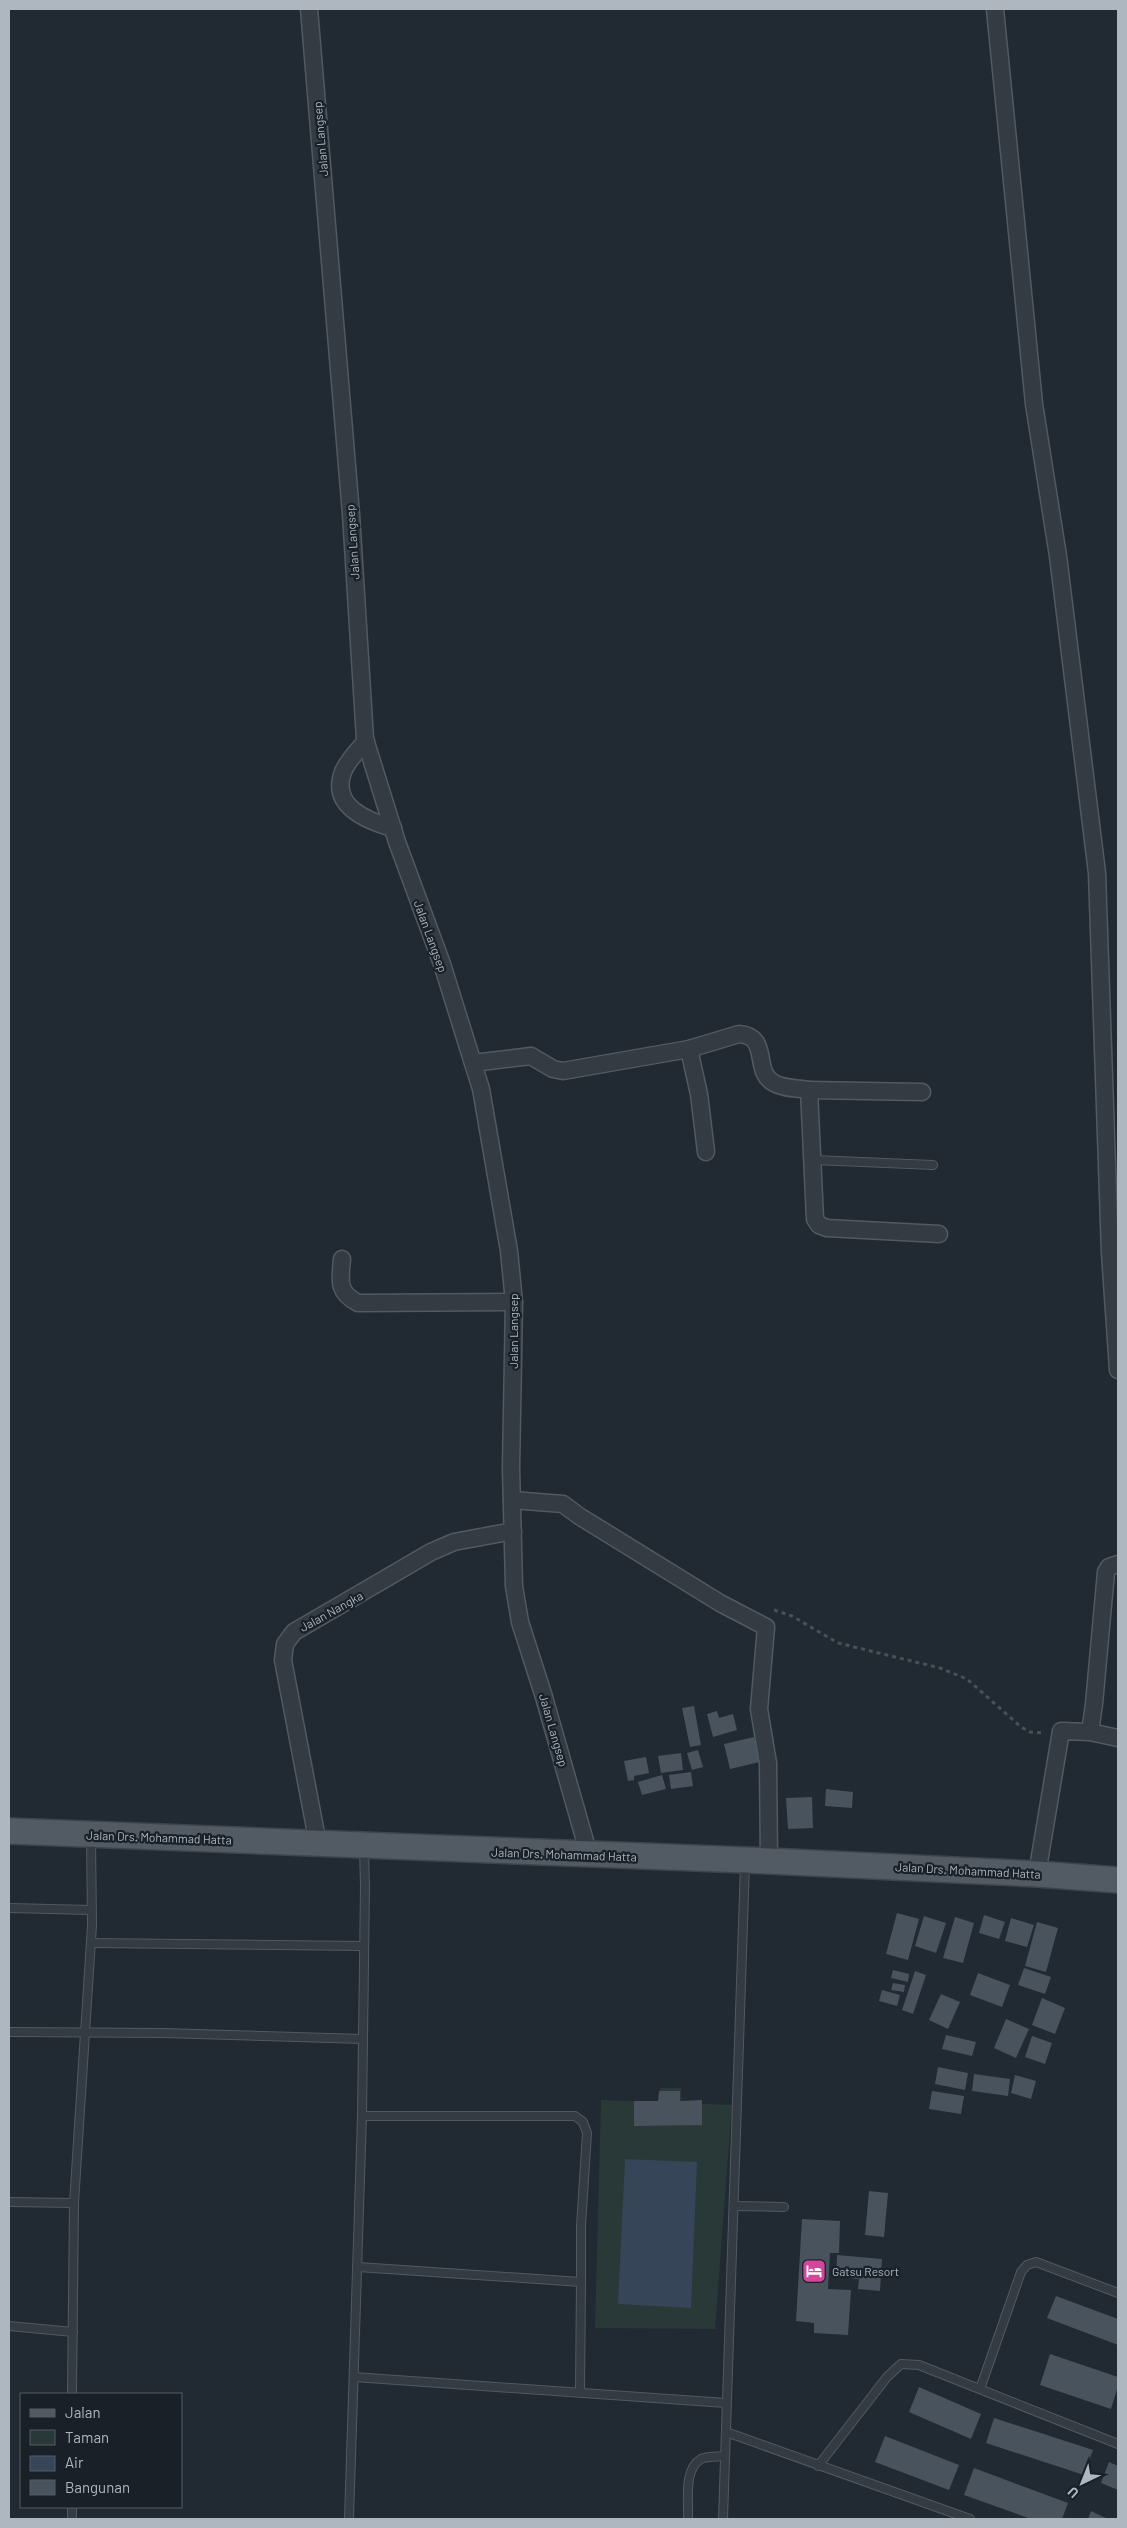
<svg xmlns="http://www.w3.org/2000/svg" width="1127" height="2528" font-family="Barlow,sans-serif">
  <rect width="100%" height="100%" fill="#212932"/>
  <path fill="#283938" d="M660,2088H681L682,2103L732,2105L715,2329L595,2328L601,2100L660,2102Z"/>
  <path fill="#364658" d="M625,2159L697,2162L691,2308L618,2304Z"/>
  <g fill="#49535e">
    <path d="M694,1706L701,1745L690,1747L682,1708Z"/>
    <path d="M717,1711L719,1718L733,1714L737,1730L713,1737L707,1714Z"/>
    <path d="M754,1737L760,1762L730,1769L724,1744Z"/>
    <path d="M698,1750L703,1767L692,1770L687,1753Z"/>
    <path d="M681,1753L683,1770L661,1773L658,1756Z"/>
    <path d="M646,1757L649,1773L634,1776V1780L628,1781L624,1761Z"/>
    <path d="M691,1772L693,1786L671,1789L669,1775Z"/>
    <path d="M662,1775L666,1789L642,1795L638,1782Z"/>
    <path d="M826,1789L853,1792L852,1808L825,1806Z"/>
    <path d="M812,1797L813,1828L788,1829L786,1798Z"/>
    <path d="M897,1913L919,1919L908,1960L886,1954Z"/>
    <path d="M984,1915L1005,1922L999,1939L979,1933Z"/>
    <path d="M924,1916L946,1923L936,1953L915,1946Z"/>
    <path d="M955,1917L974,1923L963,1963L943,1958Z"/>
    <path d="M1011,1918L1034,1925L1027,1947L1005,1941Z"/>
    <path d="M1037,1922L1058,1928L1046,1972L1025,1966Z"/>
    <path d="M1024,1968L1051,1977L1045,1994L1018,1985Z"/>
    <path d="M893,1970L909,1974L908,1982L891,1978Z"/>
    <path d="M915,1971L926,1975L913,2014L902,2010Z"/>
    <path d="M978,1973L1010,1985L1002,2007L970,1995Z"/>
    <path d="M893,1983L905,1985L904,1992L891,1990Z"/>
    <path d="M882,1990L900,1995L897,2006L879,2001Z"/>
    <path d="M941,1994L960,2002L948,2029L929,2020Z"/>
    <path d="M1042,1998L1065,2008L1055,2034L1032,2025Z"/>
    <path d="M1006,2019L1029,2029L1016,2058L994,2048Z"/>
    <path d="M946,2035L976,2042L972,2056L942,2049Z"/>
    <path d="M1032,2036L1052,2043L1045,2064L1025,2057Z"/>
    <path d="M938,2067L968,2073L965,2090L935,2084Z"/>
    <path d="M974,2074L1010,2079L1008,2096L972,2091Z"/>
    <path d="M1015,2075L1036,2081L1031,2099L1011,2093Z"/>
    <path d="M659,2091H680V2101L702,2100V2125L634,2126V2101H658Z"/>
    <path d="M932,2091L964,2096L961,2114L929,2109Z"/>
    <path d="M869,2191L888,2193L884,2237L865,2235Z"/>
    <path d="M802,2219L840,2221L839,2253H830L828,2289L851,2290L848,2335L814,2333V2323L796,2321Z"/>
    <path d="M837,2255L882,2259L880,2291L858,2289L859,2279L836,2277Z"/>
    <path d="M1056,2296L1118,2319V2345L1047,2318Z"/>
    <path d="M1050,2354L1118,2377V2386L1111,2409L1040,2385Z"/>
    <path d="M919,2387L981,2414L971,2439L909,2412Z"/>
    <path d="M994,2418L1093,2450L1084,2475L986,2443Z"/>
    <path d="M885,2436L959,2465L949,2490L875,2462Z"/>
    <path d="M1109,2462L1118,2466V2490L1101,2483Z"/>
    <path d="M974,2468L1068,2503L1062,2519H1031L964,2495Z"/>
    <path d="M1091,2511L1108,2519H1088Z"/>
  </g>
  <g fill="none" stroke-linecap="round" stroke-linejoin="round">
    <g stroke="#515961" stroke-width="10">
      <g id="lane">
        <path d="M814,1160L933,1165"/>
        <path d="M9,1908L91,1910"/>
        <path d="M91,1943L363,1946"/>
        <path d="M9,2032L164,2033L363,2039"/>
        <path d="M362,2116H575L583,2122L587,2133L581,2226V2282"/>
        <path d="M9,2202L74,2203"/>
        <path d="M734,2206L784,2207"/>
        <path d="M358,2267L581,2282L580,2393"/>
        <path d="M9,2326L73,2332"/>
        <path d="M354,2377L726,2403"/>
        <path d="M980,2389L1021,2272L1027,2265L1036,2262L1118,2293"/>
        <path d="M72,2394L74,2203L92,1925L91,1837"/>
        <path d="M726,2432L970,2519"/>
        <path d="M818,2466L887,2377L901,2364L919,2365L1118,2444"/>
        <path d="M72,2519V2507"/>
        <path d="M349,2519L362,2116L365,1886L364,1849"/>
        <path d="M688,2519C689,2502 683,2469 701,2459C708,2456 718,2457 725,2456"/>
        <path d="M723,2519L745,1864"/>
      </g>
    </g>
    <g stroke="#515961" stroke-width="19">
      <g id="street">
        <path d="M309,9L351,514L365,739L397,842L442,964L481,1089L509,1251L514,1302L511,1468L514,1586L520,1622L544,1697L589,1855"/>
        <path d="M995,9L1034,404L1058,556L1097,873L1110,1253L1118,1370"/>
        <path d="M366,741C358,750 347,761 343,772C330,806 367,821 393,828"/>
        <path d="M689,1049L699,1094L706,1152"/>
        <path d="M473,1063L531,1056L553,1069L563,1071L689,1049L739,1034C771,1036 752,1072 774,1083C784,1089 798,1088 809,1090"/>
        <path d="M922,1092L809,1090L815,1219L819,1225L827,1228L939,1234"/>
        <path d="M342,1259C340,1281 337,1292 358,1303L514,1302"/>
        <path d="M512,1500L563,1504L579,1516L720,1603L766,1627L759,1709L768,1763L769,1861"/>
        <path d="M1090,1732L1094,1704L1106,1572L1109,1567L1118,1564"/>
        <path d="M318,1844L283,1660L285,1644L294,1632L431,1552L454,1542L513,1531"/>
        <path d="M1037,1874L1061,1731L1090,1732L1118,1738"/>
      </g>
    </g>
    <g stroke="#3d444d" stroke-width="28">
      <path id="primary" d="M9,1831L769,1861L1037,1874L1118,1880"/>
    </g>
    <path stroke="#445455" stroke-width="3" stroke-dasharray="4 4" stroke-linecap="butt" d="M774,1610L792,1616L838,1643L940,1668L967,1679L1021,1727L1030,1732L1045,1733"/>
    <use href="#lane" stroke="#343b43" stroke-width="8"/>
    <use href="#street" stroke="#343b43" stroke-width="16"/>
    <use href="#primary" stroke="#525a63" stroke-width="25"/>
  </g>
  <defs>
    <g id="hotel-square" transform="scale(1.25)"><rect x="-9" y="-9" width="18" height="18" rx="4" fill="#d1479c" stroke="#192027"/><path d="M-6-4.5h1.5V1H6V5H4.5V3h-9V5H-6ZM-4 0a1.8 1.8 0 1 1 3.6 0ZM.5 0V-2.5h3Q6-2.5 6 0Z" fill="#fff"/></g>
  </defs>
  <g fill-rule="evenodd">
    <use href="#hotel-square" x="814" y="2271"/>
  </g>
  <g text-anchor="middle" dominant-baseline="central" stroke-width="4.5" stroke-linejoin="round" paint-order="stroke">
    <g font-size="12" fill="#aeb6c0" stroke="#192027">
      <text transform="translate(320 139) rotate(-95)">Jalan Langsep</text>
      <text transform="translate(352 542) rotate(-94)">Jalan Langsep</text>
      <text transform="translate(431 936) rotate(70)">Jalan Langsep</text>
      <text transform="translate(513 1331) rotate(-90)">Jalan Langsep</text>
      <text transform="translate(331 1611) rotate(-29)">Jalan Nangka</text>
      <text transform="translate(554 1730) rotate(74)">Jalan Langsep</text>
      <text transform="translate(159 1837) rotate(2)">Jalan Drs. Mohammad Hatta</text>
      <text transform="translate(564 1854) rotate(2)">Jalan Drs. Mohammad Hatta</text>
      <text transform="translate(968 1870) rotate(3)">Jalan Drs. Mohammad Hatta</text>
    </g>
    <g font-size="12" fill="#aeb6c0" stroke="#192027" text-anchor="start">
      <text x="832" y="2271">Gatsu Resort</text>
    </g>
  </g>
  <rect width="1127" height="2528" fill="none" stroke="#aeb6c0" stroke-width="20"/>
  <rect x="20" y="2393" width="162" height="115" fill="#192027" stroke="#555c64"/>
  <rect x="30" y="2409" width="25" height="8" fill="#525a63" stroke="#555c64"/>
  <text x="65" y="2418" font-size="15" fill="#aeb6c0">Jalan</text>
  <rect x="30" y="2430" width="25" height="15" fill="#283938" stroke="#555c64"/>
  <text x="65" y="2443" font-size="15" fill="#aeb6c0">Taman</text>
  <rect x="30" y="2456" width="25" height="15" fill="#364658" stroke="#555c64"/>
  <text x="65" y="2468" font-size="15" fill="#aeb6c0">Air</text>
  <rect x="30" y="2480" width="25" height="15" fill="#49535e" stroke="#555c64"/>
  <text x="65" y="2493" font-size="15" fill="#aeb6c0">Bangunan</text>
  <g transform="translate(1082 2483) rotate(223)" stroke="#192027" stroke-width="4" paint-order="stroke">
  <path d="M0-4L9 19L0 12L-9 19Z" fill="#aeb6c0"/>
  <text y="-8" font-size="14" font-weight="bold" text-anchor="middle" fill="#aeb6c0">U</text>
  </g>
</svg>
